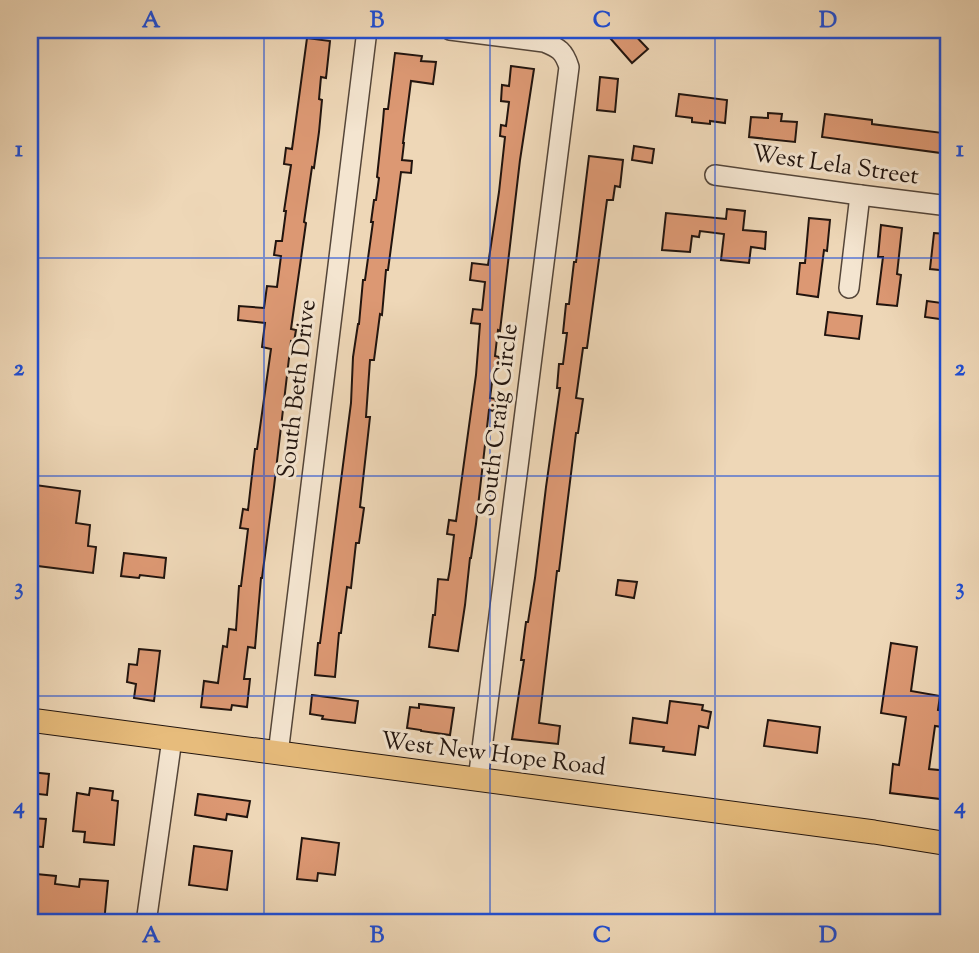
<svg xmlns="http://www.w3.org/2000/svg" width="979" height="953" font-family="'Sorts Mill Goudy',serif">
  <rect width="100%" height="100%" fill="#eed7b7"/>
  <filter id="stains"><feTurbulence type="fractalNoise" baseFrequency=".00286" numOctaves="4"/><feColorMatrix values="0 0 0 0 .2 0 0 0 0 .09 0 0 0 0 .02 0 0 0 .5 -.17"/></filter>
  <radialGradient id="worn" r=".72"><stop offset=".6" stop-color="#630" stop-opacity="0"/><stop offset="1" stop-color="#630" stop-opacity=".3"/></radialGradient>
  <g fill="#dc9873" stroke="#21140e" stroke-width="2">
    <path d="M603,30H630L648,49L632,63Z"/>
    <path d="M307,38L330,41L326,78L321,77L319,99L322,100L319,132L314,168L312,167L304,222L306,223L291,329L296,330L294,342L291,341L274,487L262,578H261L255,648L248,647L244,679H250L247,707L232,705L231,710L201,707L204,681L218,683L223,646L227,647L229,629L236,630L239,586H241L248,529L240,528L243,509L248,510L255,449H257L271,349L262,347L265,323L238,320L239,306L264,308L267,286L277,287L281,256L274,255L276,241H282L286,211H284L291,165L284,164L286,148L292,149Z"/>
    <path d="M395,53L422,56L421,61L436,62L433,84L411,81L403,143H404L402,160L412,161L411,173L401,172L388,270H386L382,315L380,314L374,360H370L366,417H370L360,507L364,508L359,543H356L351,588L347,587L341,633H339L335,677L315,675L318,643H320L351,403L353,357L358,324H359L363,280H365L373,222H371L374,200H376L379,178L377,177L383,121L384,109H388Z"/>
    <path d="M511,66L534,69L520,160L500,331L498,330L495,356L499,357L498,367H494L490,398L496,399L494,411L489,410L476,524L471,558H470L465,605L458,651L429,647L433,615H435L438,579L448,580L450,569L454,535L447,534L449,520L456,521L476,375L480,324L471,323L473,309L482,310L485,282L470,280L472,263L488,265L499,192L505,137L500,136L501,125L506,126L509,102L501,101L502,85L509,86Z"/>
    <path d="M600,77L618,79L615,112L597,110Z"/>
    <path d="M679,94L727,100L725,123L710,121V124L692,122V118L676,116Z"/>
    <path d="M768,113L782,114L781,121L797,122L795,142L749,137L751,117L768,118Z"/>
    <path d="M825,114L872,120V124L943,133L941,153L822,137Z"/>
    <path d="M634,146L654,149L652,163L632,160Z"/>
    <path d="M589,156L623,160L620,187L615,186L613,200H607L587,348H583L576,398L583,399L578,433H576L559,571H557L539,723L560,726L558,744L512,739L524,660H521L526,622H528L535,578L546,487L560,388H557L559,364H563L567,333H563L566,304H569L574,262H576Z"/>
    <path d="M727,209L745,211L743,230L766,232L765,249L751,247L749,263L721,260L724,234L700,231L699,237L692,236L690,252L662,250L666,213L726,219Z"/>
    <path d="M809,218L830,220L827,251L824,250L818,297L797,294L800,263H805Z"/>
    <path d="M881,225L902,228L897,274L901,275L897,306L877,304L883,257H878Z"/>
    <path d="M934,233L945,234L944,246H949V271L930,269Z"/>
    <path d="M927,301L949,304L947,320L925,317Z"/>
    <path d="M828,312L862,316L859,339L825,335Z"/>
    <path d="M35,485L80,491L76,523L90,525L88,546L96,547L93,573L30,565V517H31Z"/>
    <path d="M124,553L166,558L164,578L140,575L139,578L121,576Z"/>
    <path d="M618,580L637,582L634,598L616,595Z"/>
    <path d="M891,643L917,647L911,691L940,696L938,710L949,712V728L935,726L929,769L949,771V800L890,793L893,764L899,765L906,717L881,713Z"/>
    <path d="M139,649L160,651L154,701L134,698L136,684L127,682L129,664L137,665Z"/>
    <path d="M312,695L358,701L355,723L322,719L323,716L310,714Z"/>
    <path d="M670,701L703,705L702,710L711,712L708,728L699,726L695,755L663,751L664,747L630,743L633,718L667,723Z"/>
    <path d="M419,704L454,708L450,735L421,731V730L407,728L410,707L419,708Z"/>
    <path d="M768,720L820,727L817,753L764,746Z"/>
    <path d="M30,772L49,774L47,795L30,793Z"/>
    <path d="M90,788L113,791L112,800L118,801L114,845L84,842L85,832L73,831L77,793L89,795Z"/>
    <path d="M198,794L250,801L247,817L227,814L226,820L195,815Z"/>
    <path d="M30,818L46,819L43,847L30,846Z"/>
    <path d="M302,838L339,843L335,875L318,873L317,881L297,879Z"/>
    <path d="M194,846L232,851L227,890L189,885Z"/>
    <path d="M36,874L56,876L55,884L79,887L80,879L108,881L104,923L51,922V923H30V882H35Z"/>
  </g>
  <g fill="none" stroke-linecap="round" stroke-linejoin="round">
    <g stroke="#544538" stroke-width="22">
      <g id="minor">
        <path d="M450,30L544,42C559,48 564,51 569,67L478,780"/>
        <path d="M715,175L860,195L949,206"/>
        <path d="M849,288L860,195"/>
        <path d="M278,754L367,30"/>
        <path d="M146,923L172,739"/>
      </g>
    </g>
    <g stroke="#21140e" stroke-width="25">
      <path id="major" d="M30,720L874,832L949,844"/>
    </g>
    <use href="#minor" stroke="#f4e5d0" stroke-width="19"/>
    <use href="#major" stroke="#e7bc7c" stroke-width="23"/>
  </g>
  <path fill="none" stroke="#1d4ed8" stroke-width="2" stroke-opacity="0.55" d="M264,30V923M490,30V923M715,30V923M30,258H949M30,476H949M30,696H949"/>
  <g text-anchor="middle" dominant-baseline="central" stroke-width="6" stroke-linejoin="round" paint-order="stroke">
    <g font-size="24" fill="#21140e" stroke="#f4e5d0">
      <text transform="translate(835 166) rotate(8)">West Lela Street</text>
      <text transform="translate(298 389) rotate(-83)">South Beth Drive</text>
      <text transform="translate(499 420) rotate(-83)">South Craig Circle</text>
      <text transform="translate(493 755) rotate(7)">West New Hope Road</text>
    </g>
  </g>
  <rect width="979" height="953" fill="none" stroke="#eed7b7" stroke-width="77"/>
  <rect x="38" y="38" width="902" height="876" fill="none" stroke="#1d4ed8" stroke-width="2.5"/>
  <g font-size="23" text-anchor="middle" font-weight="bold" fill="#1d4ed8">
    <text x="151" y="27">A</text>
    <text x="377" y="27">B</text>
    <text x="602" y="27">C</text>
    <text x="828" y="27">D</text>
    <text x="19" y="156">1</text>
    <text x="960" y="156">1</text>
    <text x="19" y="375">2</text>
    <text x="960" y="375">2</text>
    <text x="19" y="594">3</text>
    <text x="960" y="594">3</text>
    <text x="19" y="813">4</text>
    <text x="960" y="813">4</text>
    <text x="151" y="942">A</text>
    <text x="377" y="942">B</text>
    <text x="602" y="942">C</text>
    <text x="828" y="942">D</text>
  </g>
  <rect width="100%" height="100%" filter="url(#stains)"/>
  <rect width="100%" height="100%" fill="url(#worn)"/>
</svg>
